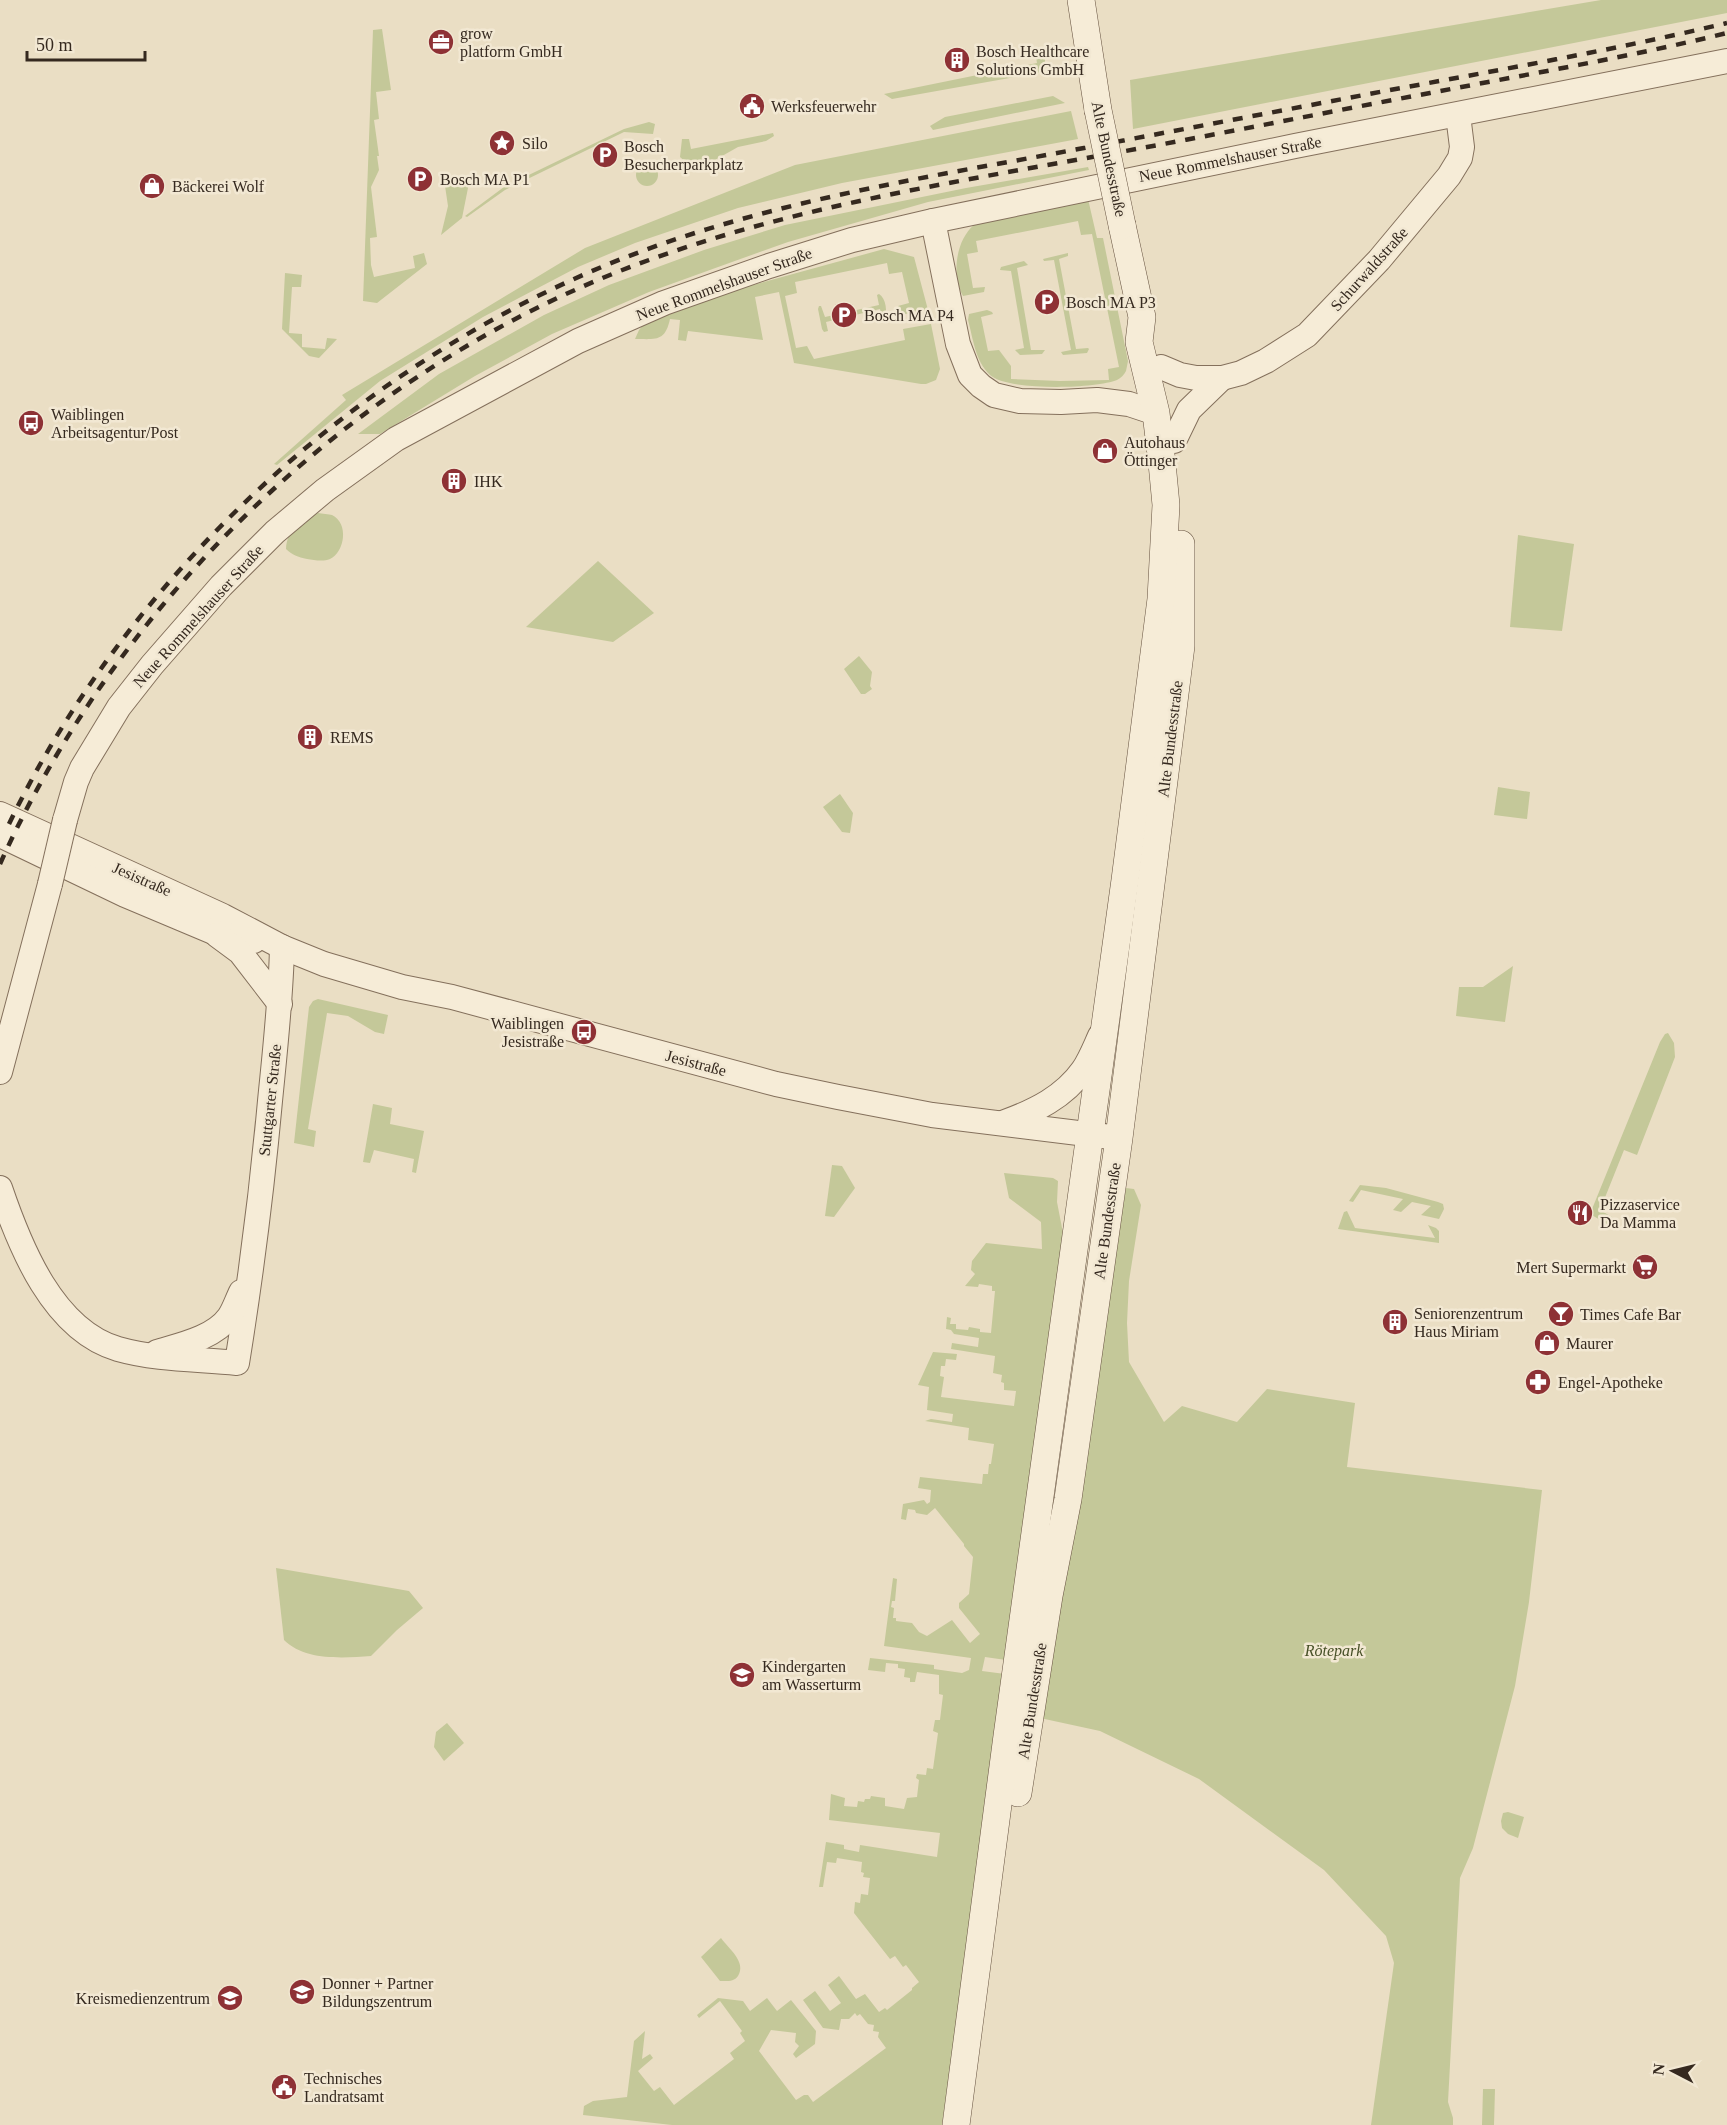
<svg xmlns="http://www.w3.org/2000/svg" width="1727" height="2125" font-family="'Times New Roman',serif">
  <rect width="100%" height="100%" fill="#eadec4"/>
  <g fill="#c4c899">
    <path d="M1601,0H1727V13L1133,129L1130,80Z"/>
    <path d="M382,29L391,90L376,92L379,119L374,120L379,156H377L379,170L371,187L377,237L370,238L371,265L374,277L415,268L413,256L424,253L427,264L377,303L363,301L373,30Z"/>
    <path d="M1045,49V67L1038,73L892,99L884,94L1037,63L1035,51Z"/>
    <path d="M1053,96L1065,103L933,130L930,126L945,117Z"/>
    <path d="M1071,111L1078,139L842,183L738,208L635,243L578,267L483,317L380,381L277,465L274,464L346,400L342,395L585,248L795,165Z"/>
    <path d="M649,122L655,124L653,134L624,132L505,190L467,217L465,216L504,187L624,129Z"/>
    <path d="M773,133L774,136L766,141L738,147L715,160L688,164L680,157L682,139H689L691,149Z"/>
    <circle cx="647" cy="175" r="11"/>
    <path d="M1088,167L1089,170L928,202L788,242L732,262L649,292L552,334L475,376L380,434H358L439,374L544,315L609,285L704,250L785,225L966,188Z"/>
    <path d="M469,183L462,218L441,235L448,206L445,186Z"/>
    <path d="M1088,199L1097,238H1103L1128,361L1126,371C1124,375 1121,378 1117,380C1095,389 1007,391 990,375C975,361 973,338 968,320L969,314L987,310L992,312L993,314L981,317L988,351L999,350L1011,366V379L1060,381L1109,380L1108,369L1119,367L1092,234L1081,235L1078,221L976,241L978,252L967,254L973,288L985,287L984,292L963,296C951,275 956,240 974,225Z"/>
    <path d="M884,249L914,257L928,310L905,314L902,313L898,306L909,303L902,272L889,274L887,263L795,282L797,293L785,296L796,348L807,346L814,359L905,340L903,329L931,324L940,369L936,380L926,384H921L794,363L779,292L755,297L763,340L688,331L686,341L678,340L680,320L670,319C665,342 656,339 635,339L639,330L644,324L684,304Z"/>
    <path d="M1068,253V256L1059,259L1076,349L1088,348L1089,349L1087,353L1063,355L1061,352L1071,350L1054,260L1044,261L1043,259Z"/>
    <path d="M1024,261L1028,265L1017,268L1031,350H1045L1042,354L1020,355L1015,350L1024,348L1011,271L1000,270L1001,267Z"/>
    <path d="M285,273L302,275L301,287H292L289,333L302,334V347L325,349L327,338L337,339L319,358L309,356L282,329Z"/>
    <path d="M879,294C886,298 888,313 884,319L882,320L880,309L826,322L828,331L824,332L822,329L818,309L819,306H821L825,317L879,305L877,295Z"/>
    <path d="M318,513C322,514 329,514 332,515C349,523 345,552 330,559C323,562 314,560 307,559C298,557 292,555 286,549C287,530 300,517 318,513Z"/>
    <path d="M1518,535L1574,544L1562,631L1510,627Z"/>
    <path d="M598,561L654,613L613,642L526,627Z"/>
    <path d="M859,656L872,672L870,686L872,689L865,694H861L844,669Z"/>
    <path d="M1498,787L1530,792L1527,819L1494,815Z"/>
    <path d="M840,794L853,813L850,833L842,832L823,807Z"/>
    <path d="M1513,966L1505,1022L1456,1016L1459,987H1483Z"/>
    <path d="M318,999L388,1015L384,1034L375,1032L348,1016L327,1013L308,1129L316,1131L314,1147L294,1143L309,1007L313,1001Z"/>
    <path d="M1668,1033L1674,1043L1675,1057L1637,1155L1624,1150L1600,1210L1612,1217L1607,1224L1590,1214L1660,1042L1665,1034Z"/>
    <path d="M373,1104L392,1108L390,1124L424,1131L416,1173L412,1172L414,1159L374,1150L370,1163L363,1162Z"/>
    <path d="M832,1165L842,1166L855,1188L834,1217L825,1216Z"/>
    <path d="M1004,1173L1053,1178L1058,1181L1057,1202L1063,1233L1006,1660L985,1657L982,1671L1005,1674L942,2125H672L583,2115L584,2106L593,2101L627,2097L634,2041L645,2031L642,2059L650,2054L653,2058L638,2071L654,2091L660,2087L674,2105L734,2059L730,2053L745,2041L740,2033L742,2031L720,2001L699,2018L697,2015L718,1998L743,2001L750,2011L767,1998L777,2011L791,2000L816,2031L815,2044L796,2058L793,2054L799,2046L795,2042L796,2033L771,2030L759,2051L796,2100L804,2095H808L813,2102L886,2048L878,2037L879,2032L873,2031L874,2025L868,2024L860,2014L857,2016L855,2013L849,2019H841L839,2030L823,2028L803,2000L815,1991L830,2011L841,2003L828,1985L839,1976L856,1999L865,1994L879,2012L885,2008L887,2010L912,1990V1988L919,1982L906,1965L903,1967L895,1956L890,1959L854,1913L855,1902L860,1903L861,1894L868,1895L870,1878L863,1877L864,1873L861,1872L862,1862L837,1858L836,1863L827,1862L823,1887H819L826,1842L844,1845V1849L859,1852L860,1845L937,1857L940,1833L829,1820L831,1794L845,1798L844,1806L857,1807L858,1801L864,1802L865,1799H870L871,1796L885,1798V1806L904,1809L907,1798L917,1797L919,1780L916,1778L917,1774L926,1775L927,1768L933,1769L938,1733L933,1731L935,1720H940L943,1695L939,1694V1675L917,1672L915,1682H910V1678L904,1677L905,1669L898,1668V1664L886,1663L885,1672L868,1670L870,1658L934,1665V1669L962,1673L969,1670L971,1658L884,1646L893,1578L897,1579L895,1601H892L891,1607L894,1608L893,1618H896V1621L912,1623L919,1632L927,1636L952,1620L970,1643L980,1634L959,1608V1603L969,1594L973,1557L964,1546V1544L935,1508L927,1515L916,1513L915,1510L908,1509L906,1520L901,1519L903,1504L924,1500L927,1504L930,1502L931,1490L918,1488L920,1477L982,1484L983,1474H988L989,1464H991L994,1444L968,1440L969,1428L925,1421L931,1419L952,1422L953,1414L927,1410L929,1387L918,1385L933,1352L957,1354L956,1360L946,1359L945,1366H941L940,1376L944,1377L941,1397L1014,1406L1016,1391L1004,1390V1383L1001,1382L1002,1375L993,1373L995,1356L951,1349L952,1343L978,1347L979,1338L954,1334L951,1330L946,1329L947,1317L951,1318L950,1324H956V1329L968,1330L969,1327L980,1329V1332L991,1333L995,1291H992V1286L979,1284L978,1287L965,1286L975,1274L971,1270L972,1261L986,1243L1042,1249L1041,1222L1009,1198Z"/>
    <path d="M1360,1185L1386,1188L1438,1202L1443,1204L1444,1209L1439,1219L1421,1215L1431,1206L1412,1202L1401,1212L1393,1210L1403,1199L1361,1190L1353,1202L1349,1201Z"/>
    <path d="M1126,1188L1134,1189L1141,1205L1129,1281L1127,1323L1129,1362L1164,1422L1182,1406L1237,1422L1267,1389L1355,1403L1347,1467L1542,1490L1529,1602L1515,1686L1473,1848L1460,1878L1448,2102L1453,2118V2125H1371L1394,1963L1386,1936L1324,1870L1199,1779L1100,1731L1040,1718Z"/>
    <path d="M1347,1211L1355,1228L1435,1238L1428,1225L1436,1228L1439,1231V1243L1338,1229L1344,1212Z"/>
    <path d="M276,1568L409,1591L423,1608L397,1630L371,1656C343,1658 305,1661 284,1640Z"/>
    <path d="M447,1723L464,1743L444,1761L434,1747L436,1732Z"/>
    <path d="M1508,1812L1524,1817L1518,1838L1508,1834L1502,1828L1501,1821L1503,1813Z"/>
    <path d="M721,1938C728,1948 747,1962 738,1976C734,1982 727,1981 720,1981L701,1957Z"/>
    <path d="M1483,2089H1495L1494,2125H1482Z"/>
  </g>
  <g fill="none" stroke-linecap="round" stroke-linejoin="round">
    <g stroke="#84705c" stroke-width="26">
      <g id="tertiary">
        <path d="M933,221L958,344L970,375L981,386L994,395L1020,401L1061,402L1097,400L1129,404L1156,413"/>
        <path d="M1161,367L1180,375L1196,378H1222L1241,373L1266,361L1307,335L1379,260L1449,176L1460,158L1462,147L1458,115"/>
        <path d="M1174,441L1189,410L1222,378"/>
        <path d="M0,814L223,916L282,947L324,964L402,987L452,997L776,1084L838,1097L932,1115L1119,1138"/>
        <path d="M65,820L76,782L82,768L119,707L152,665L221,586L275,532L325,490L396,439L578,341L664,303L769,266L852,240L933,221L1295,146L1727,61"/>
        <path d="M0,835L125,895L213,932L254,941"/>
        <path d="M217,935L240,952L280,1004"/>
        <path d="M0,1072L50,884"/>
        <path d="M1005,1122C1035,1111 1064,1097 1083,1070C1090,1060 1095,1047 1100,1036"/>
        <path d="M0,1188C20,1247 53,1330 118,1349C157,1360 198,1359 237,1363C251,1276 262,1189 270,1101C275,1050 281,998 282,947"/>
        <path d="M157,1352C180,1345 214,1338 229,1317C234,1310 237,1300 241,1292"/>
      </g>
    </g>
    <g stroke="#65513f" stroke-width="28">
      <g id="secondary">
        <path d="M1081,0L1098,110"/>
        <path d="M1018,1793L1049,1596L1068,1499L1119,1138L1181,646V544"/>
        <path d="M956,2125L1007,1736L1125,880L1161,599L1166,505L1162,463L1156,413L1139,342L1142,317L1122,225"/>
      </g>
    </g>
    <use href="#tertiary" stroke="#f6ecd7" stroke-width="24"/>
    <use href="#secondary" stroke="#f6ecd7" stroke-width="27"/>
    <g stroke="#35291f" stroke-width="4.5" stroke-dasharray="10 10" stroke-linecap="butt">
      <path d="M9,824C134,564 375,349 645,250C776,202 915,179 1052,154C1163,133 1274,112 1385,91C1499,70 1614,50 1727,23"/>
      <path d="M0,864C123,590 366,362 649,260C792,208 943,184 1092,157C1205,137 1317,114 1430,93C1529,74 1629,57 1727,33"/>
    </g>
    <g stroke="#84705c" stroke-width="26" stroke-linecap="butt">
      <path id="tertiary-bridge" d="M50,884L65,820"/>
    </g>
    <g stroke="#65513f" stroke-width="28" stroke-linecap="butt">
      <path id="secondary-bridge" d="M1098,110L1122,225"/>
    </g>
    <use href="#tertiary-bridge" stroke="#f6ecd7" stroke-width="24"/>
    <use href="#secondary-bridge" stroke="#f6ecd7" stroke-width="27"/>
  </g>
  <defs>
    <g id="office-disc" transform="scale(1.35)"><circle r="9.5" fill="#8e3135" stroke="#f2e8d3"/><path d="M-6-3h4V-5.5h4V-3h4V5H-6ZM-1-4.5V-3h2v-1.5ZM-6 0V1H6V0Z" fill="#fff"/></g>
    <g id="building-disc" transform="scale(1.35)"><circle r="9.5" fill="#8e3135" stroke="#f2e8d3"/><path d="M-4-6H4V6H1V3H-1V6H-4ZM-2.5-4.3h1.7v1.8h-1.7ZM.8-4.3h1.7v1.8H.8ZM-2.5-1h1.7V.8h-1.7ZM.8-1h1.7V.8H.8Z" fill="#fff"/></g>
    <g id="civic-disc" transform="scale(1.35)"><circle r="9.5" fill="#8e3135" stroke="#f2e8d3"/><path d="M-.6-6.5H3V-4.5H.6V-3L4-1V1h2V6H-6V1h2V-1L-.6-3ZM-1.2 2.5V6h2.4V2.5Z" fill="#fff"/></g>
    <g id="sight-disc" transform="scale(1.35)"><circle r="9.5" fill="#8e3135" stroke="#f2e8d3"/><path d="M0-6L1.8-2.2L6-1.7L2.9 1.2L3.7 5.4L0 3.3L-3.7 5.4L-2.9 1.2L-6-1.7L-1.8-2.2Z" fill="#fff"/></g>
    <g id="parking-disc" transform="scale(1.35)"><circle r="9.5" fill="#8e3135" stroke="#f2e8d3"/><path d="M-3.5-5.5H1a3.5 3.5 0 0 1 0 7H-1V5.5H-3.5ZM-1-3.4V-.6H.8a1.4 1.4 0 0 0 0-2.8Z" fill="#fff"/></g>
    <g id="shop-disc" transform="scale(1.35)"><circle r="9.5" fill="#8e3135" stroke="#f2e8d3"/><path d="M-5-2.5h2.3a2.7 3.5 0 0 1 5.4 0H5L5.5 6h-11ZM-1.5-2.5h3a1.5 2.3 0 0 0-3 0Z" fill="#fff"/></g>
    <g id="bus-disc" transform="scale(1.35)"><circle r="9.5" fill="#8e3135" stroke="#f2e8d3"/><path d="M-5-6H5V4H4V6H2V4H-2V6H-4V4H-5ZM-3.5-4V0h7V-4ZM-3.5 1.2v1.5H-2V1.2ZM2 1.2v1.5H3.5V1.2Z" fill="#fff"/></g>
    <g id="restaurant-disc" transform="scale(1.35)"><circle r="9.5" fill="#8e3135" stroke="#f2e8d3"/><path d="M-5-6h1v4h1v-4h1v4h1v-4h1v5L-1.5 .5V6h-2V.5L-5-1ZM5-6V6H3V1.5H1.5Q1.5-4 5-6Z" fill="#fff"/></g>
    <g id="supermarket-disc" transform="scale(1.35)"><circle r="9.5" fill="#8e3135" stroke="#f2e8d3"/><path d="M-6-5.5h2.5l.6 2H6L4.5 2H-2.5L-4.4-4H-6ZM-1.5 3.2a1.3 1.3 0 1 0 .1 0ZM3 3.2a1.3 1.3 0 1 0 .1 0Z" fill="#fff"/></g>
    <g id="bar-disc" transform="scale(1.35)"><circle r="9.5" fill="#8e3135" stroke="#f2e8d3"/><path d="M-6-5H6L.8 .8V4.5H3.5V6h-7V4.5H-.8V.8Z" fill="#fff"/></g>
    <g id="pharmacy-disc" transform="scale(1.35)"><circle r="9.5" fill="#8e3135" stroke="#f2e8d3"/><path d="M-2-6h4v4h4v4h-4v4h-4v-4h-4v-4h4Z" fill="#fff"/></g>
    <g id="school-disc" transform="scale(1.35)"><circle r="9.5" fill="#8e3135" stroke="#f2e8d3"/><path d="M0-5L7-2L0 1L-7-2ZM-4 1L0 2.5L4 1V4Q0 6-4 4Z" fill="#fff"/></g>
    <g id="university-disc" transform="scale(1.35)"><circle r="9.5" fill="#8e3135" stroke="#f2e8d3"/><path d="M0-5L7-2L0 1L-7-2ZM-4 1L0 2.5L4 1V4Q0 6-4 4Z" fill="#fff"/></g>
  </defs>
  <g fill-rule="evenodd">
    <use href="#office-disc" x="441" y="42"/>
    <use href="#building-disc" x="957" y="60"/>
    <use href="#civic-disc" x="752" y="106"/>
    <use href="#sight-disc" x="502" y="143"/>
    <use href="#parking-disc" x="605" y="155"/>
    <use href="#parking-disc" x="420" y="179"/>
    <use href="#shop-disc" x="152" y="186"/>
    <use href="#parking-disc" x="1047" y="302"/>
    <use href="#parking-disc" x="844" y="315"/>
    <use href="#bus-disc" x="31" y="423"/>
    <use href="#shop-disc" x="1105" y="451"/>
    <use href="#building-disc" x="454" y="481"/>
    <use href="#building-disc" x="310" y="737"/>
    <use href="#bus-disc" x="584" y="1032"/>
    <use href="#restaurant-disc" x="1580" y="1213"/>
    <use href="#supermarket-disc" x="1645" y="1267"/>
    <use href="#bar-disc" x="1561" y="1314"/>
    <use href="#building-disc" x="1395" y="1322"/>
    <use href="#shop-disc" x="1547" y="1343"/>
    <use href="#pharmacy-disc" x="1538" y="1382"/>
    <use href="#school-disc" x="742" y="1675"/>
    <use href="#university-disc" x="302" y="1992"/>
    <use href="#university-disc" x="230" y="1998"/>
    <use href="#civic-disc" x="284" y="2087"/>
  </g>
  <g text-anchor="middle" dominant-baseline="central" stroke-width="5" stroke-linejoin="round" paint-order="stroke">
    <g font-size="16" fill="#35291f" stroke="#f2e8d3" text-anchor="start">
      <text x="460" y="33">grow<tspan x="460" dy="18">platform GmbH</tspan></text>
      <text x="976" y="51">Bosch Healthcare<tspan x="976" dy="18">Solutions GmbH</tspan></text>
      <text x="771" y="106">Werksfeuerwehr</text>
      <text x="522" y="143">Silo</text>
      <text x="624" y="146">Bosch<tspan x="624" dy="18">Besucherparkplatz</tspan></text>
      <text x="440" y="179">Bosch MA P1</text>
      <text x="172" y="186">Bäckerei Wolf</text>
      <text x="1066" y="302">Bosch MA P3</text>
      <text x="864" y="315">Bosch MA P4</text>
      <text x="51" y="414">Waiblingen<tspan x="51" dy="18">Arbeitsagentur/Post</tspan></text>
      <text x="1124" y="442">Autohaus<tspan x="1124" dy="18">Öttinger</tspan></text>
      <text x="474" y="481">IHK</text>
      <text x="330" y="737">REMS</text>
      <text x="564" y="1023" text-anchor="end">Waiblingen<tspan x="564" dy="18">Jesistraße</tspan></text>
      <text x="1600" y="1204">Pizzaservice<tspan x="1600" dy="18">Da Mamma</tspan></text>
      <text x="1626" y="1267" text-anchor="end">Mert Supermarkt</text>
      <text x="1414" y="1313">Seniorenzentrum<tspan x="1414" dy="18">Haus Miriam</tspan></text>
      <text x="1580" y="1314">Times Cafe Bar</text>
      <text x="1566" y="1343">Maurer</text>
      <text x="1558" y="1382">Engel-Apotheke</text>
      <text x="762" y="1666">Kindergarten<tspan x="762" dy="18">am Wasserturm</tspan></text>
      <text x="322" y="1983">Donner + Partner<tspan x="322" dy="18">Bildungszentrum</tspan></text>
      <text x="210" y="1998" text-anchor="end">Kreismedienzentrum</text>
      <text x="304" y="2078">Technisches<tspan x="304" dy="18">Landratsamt</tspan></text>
    </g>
    <g font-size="16" fill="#35291f" stroke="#f2e8d3">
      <text transform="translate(1109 159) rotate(78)">Alte Bundesstraße</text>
      <text transform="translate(1230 159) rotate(-11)">Neue Rommelshauser Straße</text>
      <text transform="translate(1369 269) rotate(-48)">Schurwaldstraße</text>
      <text transform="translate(724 284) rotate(-20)">Neue Rommelshauser Straße</text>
      <text transform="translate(198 616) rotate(-48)">Neue Rommelshauser Straße</text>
      <text transform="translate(1170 739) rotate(-83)">Alte Bundesstraße</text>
      <text transform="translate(142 879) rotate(24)">Jesistraße</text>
      <text transform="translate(696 1063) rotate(15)">Jesistraße</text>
      <text transform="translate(270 1100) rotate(-84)">Stuttgarter Straße</text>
      <text transform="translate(1107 1221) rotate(-82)">Alte Bundesstraße</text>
      <text transform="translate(1032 1701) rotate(-81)">Alte Bundesstraße</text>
    </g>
    <g font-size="16" font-style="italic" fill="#475027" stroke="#f2e8d3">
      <text x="1334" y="1650">Rötepark</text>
    </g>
  </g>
  <g transform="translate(1673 2071) rotate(277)" stroke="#f2e8d3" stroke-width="4.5" paint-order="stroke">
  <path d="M0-4.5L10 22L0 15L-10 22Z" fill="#35291f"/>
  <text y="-9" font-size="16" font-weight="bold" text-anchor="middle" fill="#35291f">N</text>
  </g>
  <path d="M27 51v9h118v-9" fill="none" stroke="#35291f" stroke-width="3"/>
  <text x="36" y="51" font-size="18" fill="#35291f" stroke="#f2e8d3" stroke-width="4.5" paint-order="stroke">50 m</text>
</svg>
